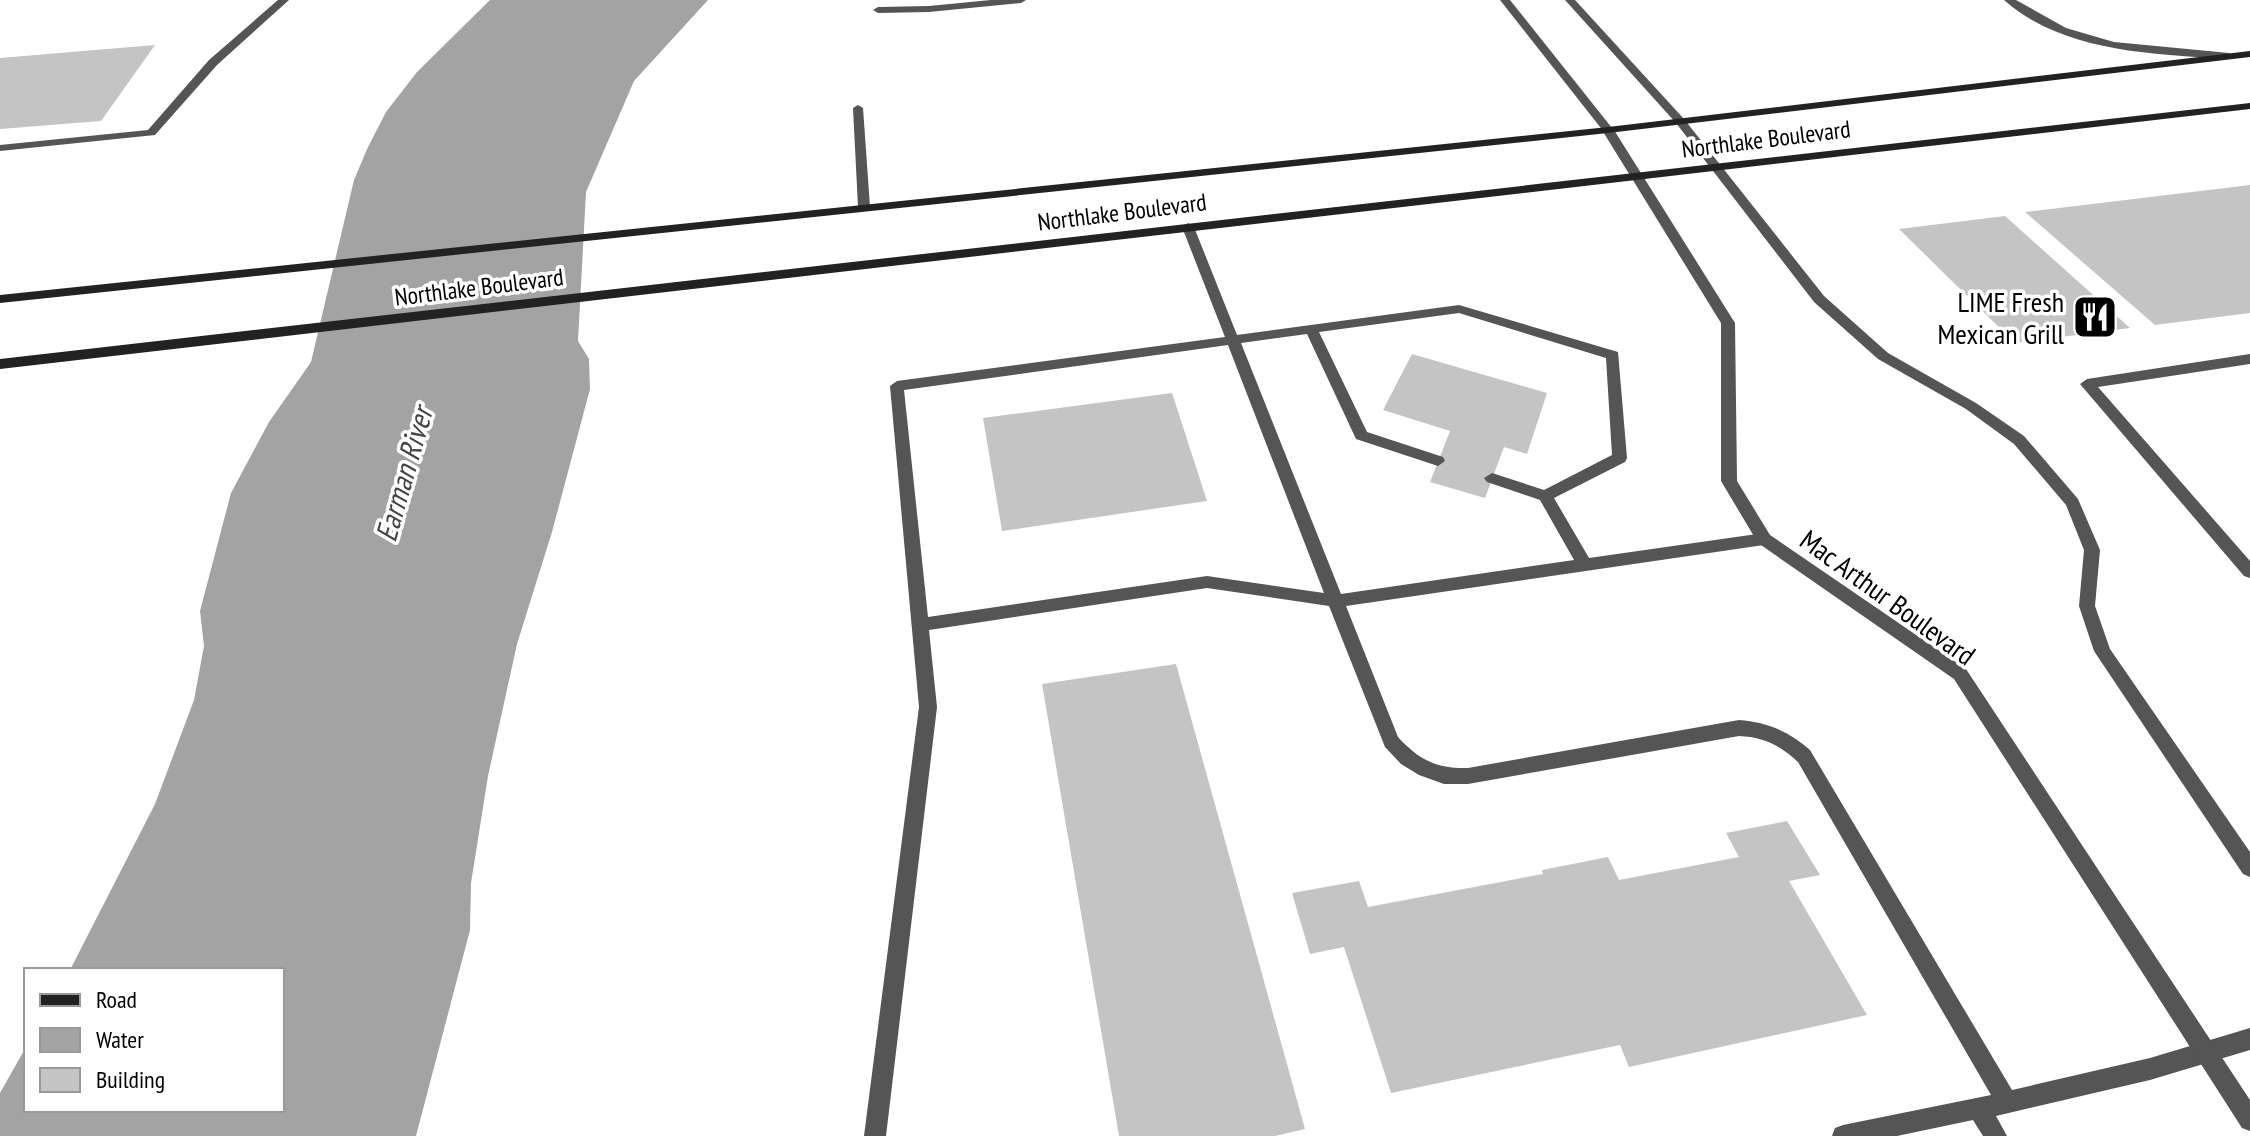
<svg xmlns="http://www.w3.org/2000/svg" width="2250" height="1136" font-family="'PT Sans Narrow',sans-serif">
  <rect width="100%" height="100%" fill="#fff"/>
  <path fill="#a3a3a3" d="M490,0H708L634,81L586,192L578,341L589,359L590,389L552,532L517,644L488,776L471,883L470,930L416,1136H0V1093L26,1047V1110H282V970H70L155,804L194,700L204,646L200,611L231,493L269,422L311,362L354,180L368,147L386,112L417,72Z"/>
  <g fill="#c4c4c4">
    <path d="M155,45L101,121L0,129V58Z"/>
    <path d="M2250,185V313L2155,325L2025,212Z"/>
    <path d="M2005,216L2130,328L2015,343L1899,229Z"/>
    <path d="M1412,354L1547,393L1527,454L1504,447L1485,498L1430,482L1450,431L1383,410Z"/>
    <path d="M1172,393L1207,501L1002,531L983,418Z"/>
    <path d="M1176,664L1305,1129L1275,1136H1119L1042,684Z"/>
    <path d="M1787,821L1820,875L1789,881L1867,1015L1629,1067L1620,1045L1391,1093L1344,947L1310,954L1292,893L1359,881L1368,907L1543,874L1542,870L1608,857L1619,880L1739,857L1726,833Z"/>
  </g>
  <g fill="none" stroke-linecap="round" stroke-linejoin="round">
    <g fill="#555" fill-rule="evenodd">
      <path d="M278,0H289L217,65L155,135L0,151V145L148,130L209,60Z"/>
      <path d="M991,0H1026L1021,3L929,12L878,13L873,10L878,7L929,6Z"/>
      <path d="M1500,0H1510L1612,128V132H1604Z"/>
      <path d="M1565,0H1575L1684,119V123H1676Z"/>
      <path d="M2004,0H2016L2066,28L2114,42L2229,53L2234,56L2229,59C2154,54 2064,53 2004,0Z"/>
      <path d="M858,105L863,108L870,207L864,211L858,207L853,108Z"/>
      <path d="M1188,223L1194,227L1237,335L1459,305L1618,352L1627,458L1625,462L1554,498L1589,558L1764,533L1772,539L1764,545L1346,606L1398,737C1419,760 1437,769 1468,768L1739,720C1767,722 1790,732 1810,750L2012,1090L2150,1058L2250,1028V1050L2150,1080L1996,1116L2007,1136H1983L1973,1120L1897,1136H1832L1835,1128L1843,1125L1991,1095L1798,762C1780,745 1763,737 1739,736L1468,784H1444L1419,775L1401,764L1385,747L1329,606L1207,588L929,630L937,707L886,1136H864L919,707L890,386L897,381L1225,337L1182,227ZM1459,313L1606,358L1612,455L1544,490L1492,473L1484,478L1487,482L1540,500L1574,560L1341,594L1241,343L1307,334L1356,439L1438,466L1445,461L1443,457L1367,432L1319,332ZM1228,345L1324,593L1207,576L928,617L904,390Z"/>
      <path d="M2250,354V364L2098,387L2250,561V578L2244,576L2080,384L2087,379Z"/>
    </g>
    <g fill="#555" fill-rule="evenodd">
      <path d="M1676,119H1684L1824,296L1888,353L1976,403L2024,436L2078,499L2100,550L2095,606L2110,649L2250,852V877L2243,874L2094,651L2079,606L2084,550L2066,505L2014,444L1966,409L1878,359L1814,302L1676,123Z"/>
      <path d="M1608,127L1614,130L1735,323L1737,481L1770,535L1966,669L2250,1100V1131L2242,1128L1954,679L1758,543L1721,481V323L1602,130Z"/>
    </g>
    <g fill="#222" fill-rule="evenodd">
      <path d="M2250,51V57L1608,133L0,303V295L1608,127Z"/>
      <path d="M2250,103V109L0,369V359Z"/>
    </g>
  </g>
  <defs>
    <g id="restaurant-square" transform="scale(2.3)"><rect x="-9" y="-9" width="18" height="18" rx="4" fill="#000" stroke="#fff"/><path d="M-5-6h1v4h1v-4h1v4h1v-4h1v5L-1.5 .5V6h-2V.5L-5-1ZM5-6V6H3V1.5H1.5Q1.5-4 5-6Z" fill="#fff"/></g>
  </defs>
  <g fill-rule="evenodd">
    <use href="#restaurant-square" x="2095" y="317"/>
  </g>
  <g text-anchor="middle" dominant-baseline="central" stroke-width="7" stroke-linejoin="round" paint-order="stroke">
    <g font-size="24" fill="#000" stroke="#fff">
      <text transform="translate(1766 139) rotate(-7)">Northlake Boulevard</text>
      <text transform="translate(1122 212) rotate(-7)">Northlake Boulevard</text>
      <text transform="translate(479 287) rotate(-7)">Northlake Boulevard</text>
    </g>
    <g font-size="28" fill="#000" stroke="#fff" text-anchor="end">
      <text x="2064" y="301">LIME Fresh<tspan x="2064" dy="32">Mexican Grill</tspan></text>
    </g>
    <g font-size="28" fill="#000" stroke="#fff">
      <text transform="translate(1888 597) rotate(36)">Mac Arthur Boulevard</text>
    </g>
    <g font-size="30" font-style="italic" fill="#444" stroke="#fff">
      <text transform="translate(403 474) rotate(-74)">Earman River</text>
    </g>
  </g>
  <rect x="24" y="968" width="260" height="144" fill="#ffffff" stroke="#999999" stroke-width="2"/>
  <rect x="40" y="994" width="40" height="12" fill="#222222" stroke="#999999" stroke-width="2"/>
  <text x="96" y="1008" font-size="24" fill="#000000">Road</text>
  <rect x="40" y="1028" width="40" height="24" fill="#a3a3a3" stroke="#999999" stroke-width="2"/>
  <text x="96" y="1048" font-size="24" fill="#000000">Water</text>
  <rect x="40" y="1068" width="40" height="24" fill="#c4c4c4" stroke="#999999" stroke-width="2"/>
  <text x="96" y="1088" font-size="24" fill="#000000">Building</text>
</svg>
